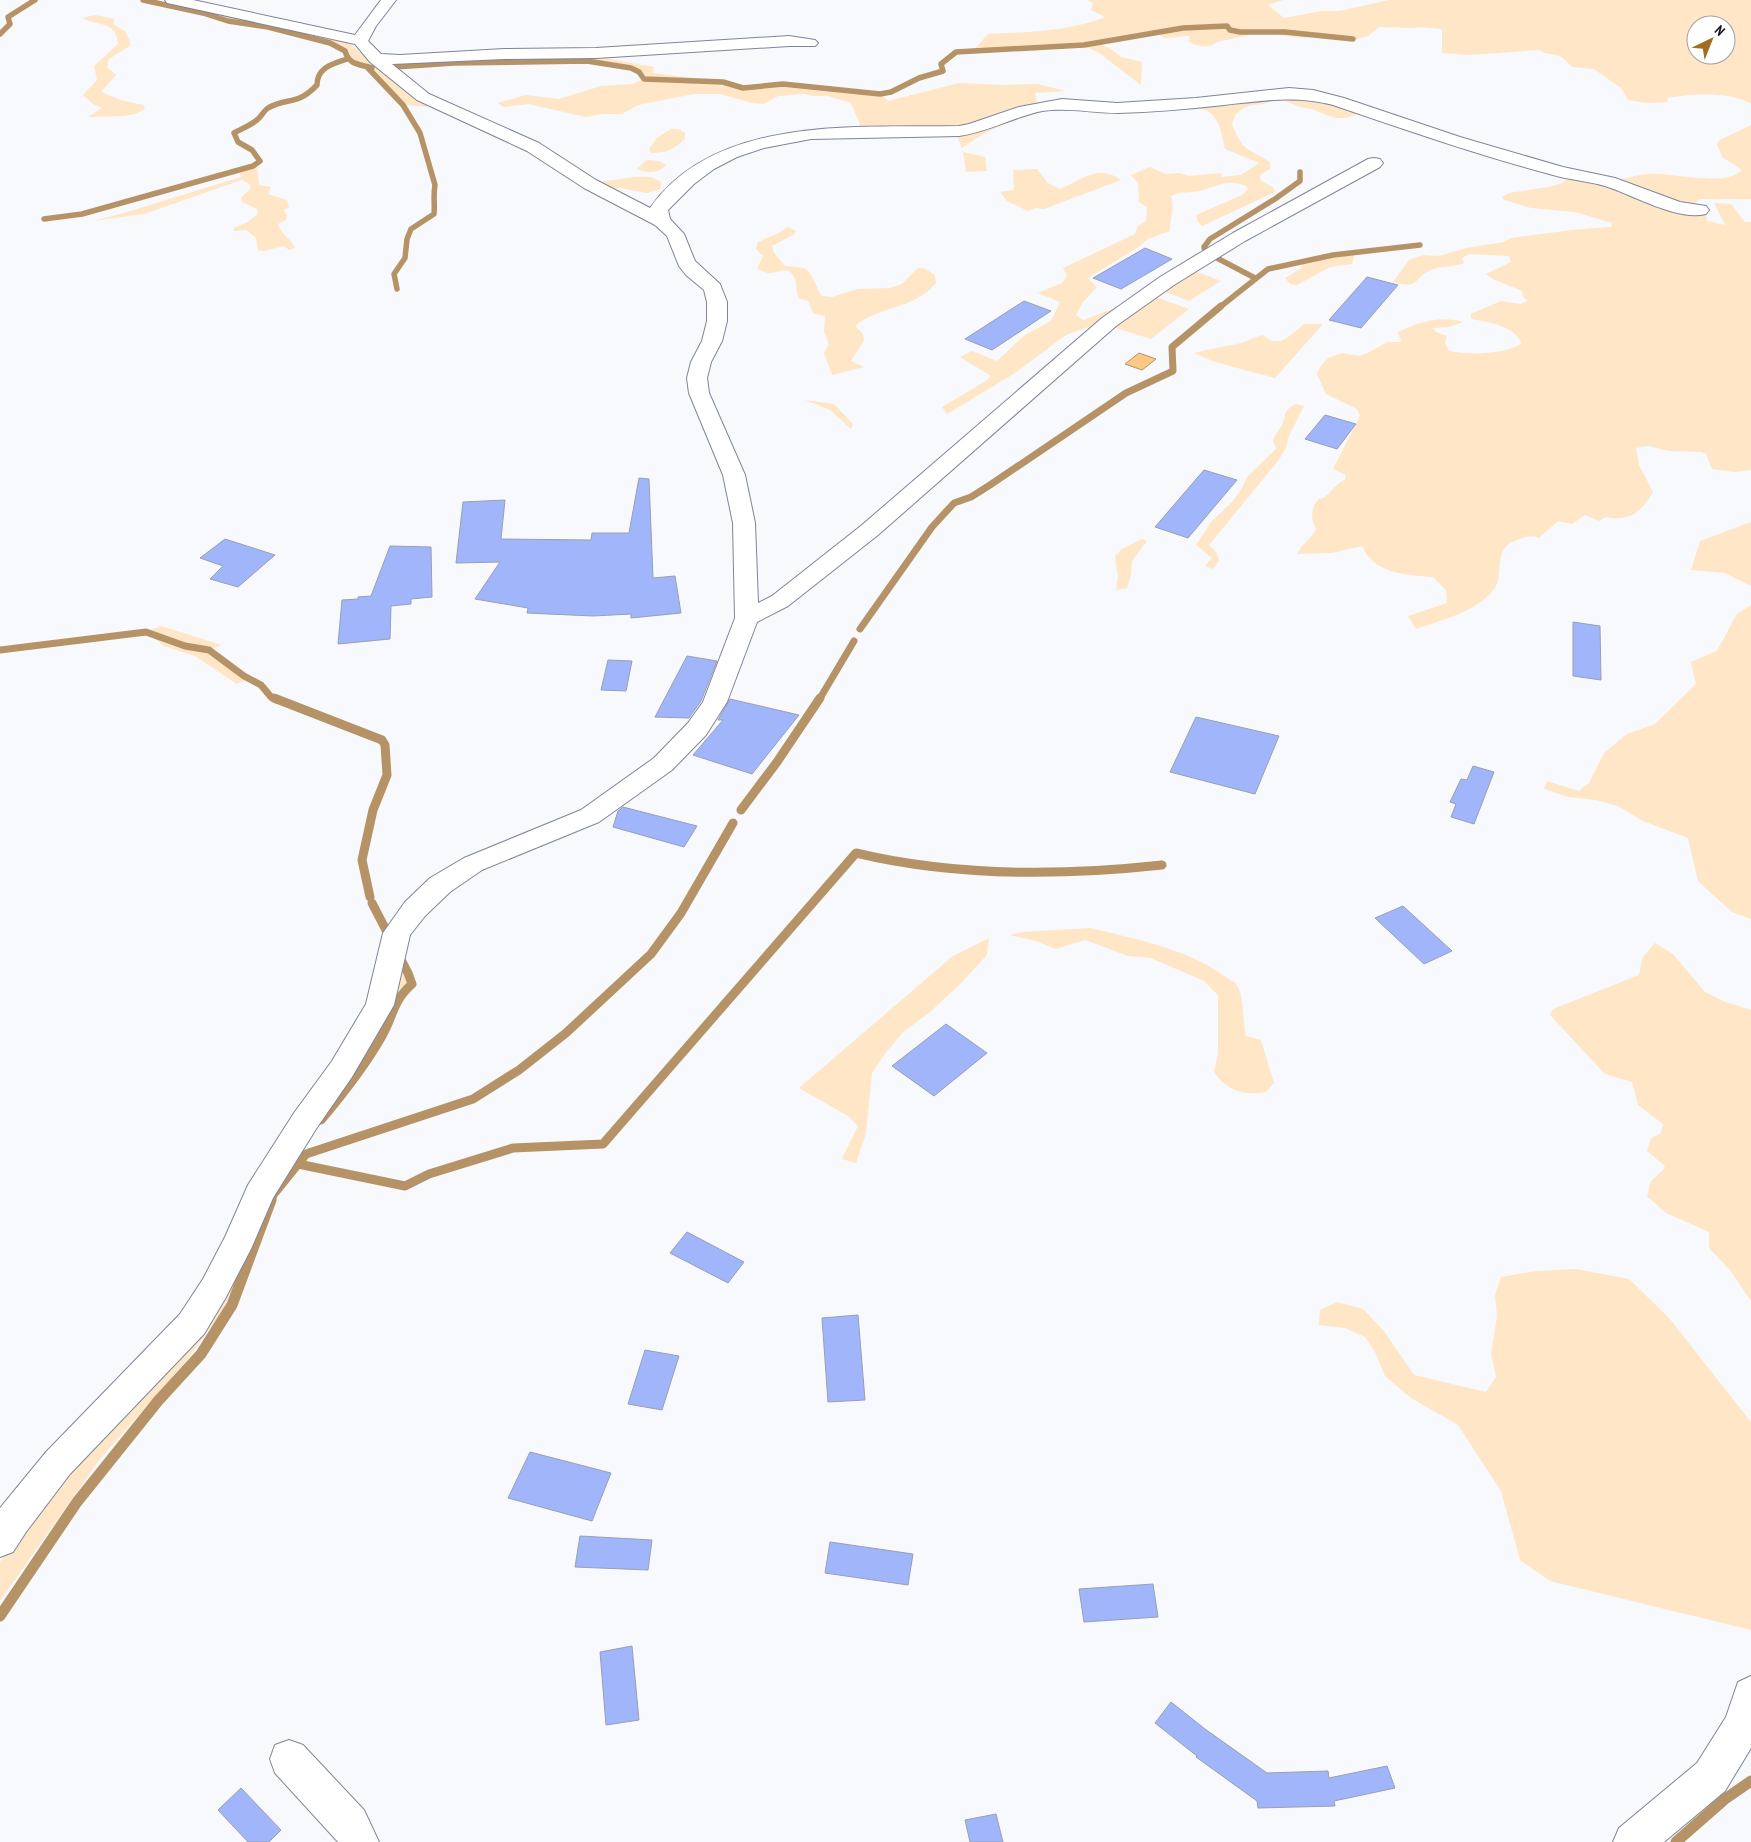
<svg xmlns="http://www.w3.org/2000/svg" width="1751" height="1842" font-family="'PT Sans Narrow',sans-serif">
  <rect width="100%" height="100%" fill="#f7f9fd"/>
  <g fill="#fee6c7" fill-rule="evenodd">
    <path d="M149,0L177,4L349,43L367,59L379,66C347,68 356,53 335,43Z"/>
    <path d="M1087,0H1283L1268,5L1284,18L1321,11H1340L1389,0H1751V104C1730,91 1691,94 1667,98L1668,102L1646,103L1628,100L1621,88L1594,69L1572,67C1556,48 1554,59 1539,50L1470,55L1442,53V29L1418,27L1413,28L1379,27L1368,36L1355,40L1305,33L1241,31L1227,25H1199L1094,41L1083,44L974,50L988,34C1026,32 1068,32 1105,17L1091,10L1093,3ZM1696,25H1726V55H1696Z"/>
    <path d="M95,15L115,19L113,24L126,32L131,45L109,59L107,67L116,75L101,92L121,100L143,105L145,109L135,114L123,116L88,117L102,108L93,104L83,95L97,80L94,66L118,44C117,21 98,26 82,18Z"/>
    <path d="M1192,27H1224L1241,33L1261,32L1315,36L1304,38L1258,33L1217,42C1208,49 1197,47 1188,41L1190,37L1188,36L1165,38L1157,33Z"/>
    <path d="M1097,43L1111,49L1121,57L1142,62L1141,85L1098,52L1084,46Z"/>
    <path d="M593,56L654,67L653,73L709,80L648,78C631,48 428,63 390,66L388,63L445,60Z"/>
    <path d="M382,68L428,107L405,105L371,69Z"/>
    <path d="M642,80L721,83L743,89L783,85L882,95L888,101L959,83L1002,85L1037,84L1066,91L1035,93L1037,103L970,125L854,130L860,124L851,103L828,96H813L804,94L778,96L764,104L752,103L720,94H694L638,105L622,114H602L586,117L528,104L504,107L497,103L526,95L559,99L601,86L633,84Z"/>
    <path d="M1294,95L1363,112L1347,118H1335L1311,109L1300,107L1283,100L1271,101L1264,104L1253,105L1245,107L1236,114L1232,124C1243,152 1246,147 1270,162V169L1260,175L1261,181L1273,187L1275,192L1202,226L1198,222L1196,215L1242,195L1248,189L1246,186C1225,178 1218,187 1199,191C1189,193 1181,191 1171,196C1175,211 1170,217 1170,231L1148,239L1140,246L1088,278L1097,287L1083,302L1076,315L1083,320L1115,308L1120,311L1094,325L1066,335L1015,373L947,414L942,407L986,381L991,376L960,357L972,351L997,361L1025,335L1051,321L1060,302L1038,293L1062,283L1067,276L1063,268L1135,234L1138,226L1146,221L1147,207L1139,202L1138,183L1131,175L1150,167L1166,174L1179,173L1189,176L1221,173L1222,177L1241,175L1259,163L1225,149C1220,129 1220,112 1197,108Z"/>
    <path d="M1004,120L1006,123L983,134L962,148L955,132Z"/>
    <path d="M1751,125V199H1700L1695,203L1674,201L1618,181C1627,178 1637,175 1648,174C1673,172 1724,188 1742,170L1722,157L1717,144L1720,140Z"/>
    <path d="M671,129H678L685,133V139C673,150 666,153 651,153L649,149L657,138Z"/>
    <path d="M963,152L985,157L987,171L966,172Z"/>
    <path d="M646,160L659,161L666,165C659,174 647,173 637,169Z"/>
    <path d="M257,166L259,185L271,187L268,194L287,200L289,207L284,210L287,216L286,220L278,224C281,235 290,237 295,248L289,250L284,246L264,251L258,250L256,238L246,230L234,231V228L248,222L258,214L257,209L242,202L241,198L251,188L249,184L242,180L144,214L93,221L124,213L241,177L239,171Z"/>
    <path d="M1037,169L1048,183L1060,189C1083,179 1098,164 1121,180L1044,209L1036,208L1028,211L1007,201L1000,192L1014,190L1013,170Z"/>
    <path d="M1572,176L1705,212L1707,221L1725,225L1714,203L1731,204L1745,222H1751V470L1735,472L1712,469L1706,454L1701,452L1669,451L1648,446L1636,448L1639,465L1653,492C1642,512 1629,522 1606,517L1599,521L1585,515L1572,524L1558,521L1539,538C1530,535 1525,537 1517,540C1491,548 1505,576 1494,589C1476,612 1442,620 1416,629L1408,616L1447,603L1446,590L1433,577C1406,575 1374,574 1362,546L1332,553L1297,554C1302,543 1311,540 1316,529C1311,520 1310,508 1319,499C1321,498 1324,498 1326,496C1333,490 1336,484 1345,480L1346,475L1333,469L1360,416L1357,409L1326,394L1317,374L1320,367L1328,358L1342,353L1359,356L1368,353L1387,342H1401L1398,332C1418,322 1441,315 1463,322L1449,327L1432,328L1436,332L1447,336L1445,343L1449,351C1469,355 1506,355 1522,343C1512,325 1489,322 1471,319V314L1501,301L1520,304L1528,301L1523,297L1522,291L1493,279L1486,274L1511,262L1509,256L1469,254L1462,258L1464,263C1454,267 1443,266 1433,269C1412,277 1422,290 1393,282L1409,260L1423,255L1439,256L1466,248L1504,242L1511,238L1572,230L1611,227L1612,223L1575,212L1531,208L1504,200L1502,197L1509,193L1548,187L1560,184Z"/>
    <path d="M634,177H651L661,182V189L647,193L620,188L607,190L593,183Z"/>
    <path d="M787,227L796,231L793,235L772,246L774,253L785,266C791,267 800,266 805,269C812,271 816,288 822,296L832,297L858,289L890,288L902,284L918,268H923L934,274L936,283C914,310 880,305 855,326L863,334L864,341L851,361L864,367L832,375L824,353L829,344L824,331L825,316L813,313L808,301L799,298C795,291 798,283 793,275C787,265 776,274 768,273C764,272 760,270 757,269L763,256L756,249L758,242L781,232Z"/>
    <path d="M1355,253L1352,264L1330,267L1297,285L1290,284L1285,278L1300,269L1305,261Z"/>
    <path d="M1195,271L1221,281L1189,301L1163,291Z"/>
    <path d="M1156,297L1189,309L1151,339L1113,327Z"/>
    <path d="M1304,324H1323L1275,378L1215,362L1194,353C1208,349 1223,347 1237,344C1247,342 1253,337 1263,335C1279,350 1290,335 1304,324Z"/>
    <path d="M805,400L834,404L853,424L851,429L830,410Z"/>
    <path d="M1295,404L1304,406L1289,436L1286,448L1278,461L1209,545L1217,553L1219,561L1213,569L1205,566L1212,558L1196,545L1211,522L1232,502L1242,488L1247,477L1276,449L1273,440C1275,435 1279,430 1282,425C1288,414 1280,414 1295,404Z"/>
    <path d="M1751,522V586L1725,573L1691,570L1700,541Z"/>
    <path d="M1142,539L1147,541L1132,561L1131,575L1127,588L1116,590L1118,577L1115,556L1122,549Z"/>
    <path d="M1751,605V919L1732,912L1698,881L1688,838L1643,821L1618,806L1596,800L1568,797L1544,789L1547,781L1579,791L1589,783L1604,753L1627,734L1655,724L1696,684L1691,662L1717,651L1737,614Z"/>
    <path d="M161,626L222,645L209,650L226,666L249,679L237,684L195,656L164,646L146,632Z"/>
    <path d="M1090,928C1134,939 1185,948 1223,975C1227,978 1233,981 1236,984C1245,996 1242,1021 1246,1036L1261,1040L1274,1083L1266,1092C1244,1096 1227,1091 1214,1072L1218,1054V995L1204,981L1151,958L1128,956L1085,940L1056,949L1036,941L1009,935L1023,932Z"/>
    <path d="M989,938L987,955L960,984L930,1012L903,1032L887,1051L872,1073L866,1133L856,1163L842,1159L858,1126L848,1116L799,1088L953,956Z"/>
    <path d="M1655,943L1673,954L1705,992L1723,1001L1751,1010V1301L1730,1270L1709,1248V1232L1666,1213L1647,1196L1651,1181L1663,1170L1665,1166L1647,1151L1651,1138L1661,1133L1663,1124L1638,1105L1632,1082L1605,1074L1550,1015L1553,1009L1639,975L1643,957Z"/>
    <path d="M396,960L408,979L407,986L391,1002L379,1035L270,1194L250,1249L222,1312L186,1361L100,1459L0,1601V1562L34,1510L162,1365Z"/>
    <path d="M1576,1269L1629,1279L1669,1318L1751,1422V1630L1550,1581L1520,1560L1501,1491L1458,1425L1411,1398L1385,1376L1375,1352L1365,1337L1345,1328L1319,1325L1320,1310L1337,1302L1363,1309L1384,1331L1414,1375L1486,1392L1496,1377L1491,1354L1497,1316L1495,1295L1501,1277L1536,1271Z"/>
  </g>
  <path fill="#fcc885" stroke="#b69366" d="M1139,353L1156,359L1142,370L1125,364Z"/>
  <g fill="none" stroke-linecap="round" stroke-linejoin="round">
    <g stroke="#b69366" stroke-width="5.5">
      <path d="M143,0L203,13L228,21L268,27L330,43L345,51C349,65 359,64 372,68"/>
      <path d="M0,34L10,24L8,17L35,0"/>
      <path d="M395,67L454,63L587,61L631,68L639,72L644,79L723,82L743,88L783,84L880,94L891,92L919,78L943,71L941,64L956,52L1084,45L1183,28L1227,26L1230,30L1240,32H1285L1353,39"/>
      <path d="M368,68L403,105L420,133L435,185C433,195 435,204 434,214L411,229L407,239L405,258L394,274L397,289"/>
      <path d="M44,219L82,214L253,166L260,161L252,150L238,142L234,133C241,129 252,125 258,119C262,116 263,111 268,108C288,97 297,106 317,85C317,67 333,64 347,59"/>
      <path d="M1205,251L1204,247L1210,239L1275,199L1300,181V172"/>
      <path d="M1215,257L1255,278"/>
      <path d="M1220,307L1268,269L1333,255L1420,245"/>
    </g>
    <g stroke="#b69366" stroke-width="7">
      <path d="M860,629L932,527L954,503L971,497L990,485L1126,393L1173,371L1172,347L1221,306"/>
      <path d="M0,650L146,632L185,646L209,650L244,676L261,685L271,697L277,700"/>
      <path d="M819,700L854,641"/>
    </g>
    <g stroke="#b69366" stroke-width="9">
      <path d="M274,698L382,740L385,745L387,775L373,810L362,860L370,897"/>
      <path d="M741,810L777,762L820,698"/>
      <path d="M372,903L387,932"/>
      <path d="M321,1120C343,1094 365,1066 382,1036C394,1015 392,1002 412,984L408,973L398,954"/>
      <path d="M298,1164L405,1186L429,1174L513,1148L603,1144L856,853C956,877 1061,876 1162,865"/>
      <path d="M271,1201L273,1195L306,1154L473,1099L519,1070L566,1033L651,954L681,913L733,823"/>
    </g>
    <g stroke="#b69366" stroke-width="11">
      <path d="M0,1616L77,1502L158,1401L201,1354L232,1305L271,1200"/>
      <path d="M1676,1842L1725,1799L1751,1781"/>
    </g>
  </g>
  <g fill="#a1b5fb" stroke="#989fb4">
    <path d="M1145,248L1172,259L1121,289L1093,278Z"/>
    <path d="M1367,277L1398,285L1361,328L1329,320Z"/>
    <path d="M1024,301L1051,311L992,350L965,339Z"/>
    <path d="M1325,415L1356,424L1337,449L1305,439Z"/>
    <path d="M1204,470L1237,480L1188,538L1155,527Z"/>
    <path d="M639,478L649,479L653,578L675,576L681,613L631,618V614L593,616L527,613L528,608L475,599L500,562L456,563L463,502L505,500L501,539L591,540L592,533H629Z"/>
    <path d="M225,539L275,555L238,587L210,579L223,566L200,558Z"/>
    <path d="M390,546L431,547L432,597L411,599V604L391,606L390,639L338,644L342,600L358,599V597L371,596Z"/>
    <path d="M1573,622L1600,626L1601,680L1573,676Z"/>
    <path d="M687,656L717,661L701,701L689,718L655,717Z"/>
    <path d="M608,660L632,661L626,691L601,690Z"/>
    <path d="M730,699L799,715L752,774L693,755L723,720H718Z"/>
    <path d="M1196,717L1279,736L1255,794L1170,772Z"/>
    <path d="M1473,766L1494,772L1474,824L1451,817L1456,804L1450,802L1461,779L1467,780Z"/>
    <path d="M623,807L697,826L684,847L613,827L618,811Z"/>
    <path d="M1403,906L1452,951L1424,964L1375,918Z"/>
    <path d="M946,1024L987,1053L934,1096L892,1066Z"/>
    <path d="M687,1232L744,1262L728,1283L670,1253Z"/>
    <path d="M858,1315L865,1400L828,1402L822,1318Z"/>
    <path d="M645,1350L679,1356L662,1410L628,1404Z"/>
    <path d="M530,1452L611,1473L592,1521L508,1498Z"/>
    <path d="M580,1536L652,1540L648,1570L575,1567Z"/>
    <path d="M830,1542L913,1554L908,1585L825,1573Z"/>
    <path d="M1153,1584L1158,1617L1084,1622L1079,1589Z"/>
    <path d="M632,1646L639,1720L606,1725L600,1652Z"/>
    <path d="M1171,1702L1205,1729L1267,1773L1328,1771L1329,1778L1387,1766L1395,1788L1334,1801L1335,1806L1258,1808L1257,1801L1196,1757L1197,1756L1155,1723Z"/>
    <path d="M241,1788L281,1830L269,1842H248L218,1810Z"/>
    <path d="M996,1814L1003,1842H970L965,1820Z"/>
  </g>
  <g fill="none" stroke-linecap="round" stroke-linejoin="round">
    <g stroke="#7f8599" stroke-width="2">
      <g id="street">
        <path d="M165,0H193L355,35L381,0H396L376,26L368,41L381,54L400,55L504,49L596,48L789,36L815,40L818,43L815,46H789L596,58L504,59L392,64L429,94L539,143L596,180L650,208C716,114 859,128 959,126L969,124L1019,107L1062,99L1117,103L1196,98L1289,88L1313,90L1344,98L1460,137L1563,167L1615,178L1680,202L1706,206L1709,210L1706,214C1676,221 1634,195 1605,186C1588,181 1570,180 1553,175C1478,155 1406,130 1333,105C1293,95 1263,101 1224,105C1189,109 1153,112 1118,113C1092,113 1068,107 1042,111C1014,117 988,132 959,136L811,139L764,148L737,157L714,169L694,184L668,210L670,219L684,234L695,261L720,284L727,302V321L722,341L711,362L707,378L709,393L745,475L755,523L758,603L772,596L862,525L1102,318L1160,277L1233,233L1368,159L1374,158L1380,159L1383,163L1380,167L1245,241L1174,285L1116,326L878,535L788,606L757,622L727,702L706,735L672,770L599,822L482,870L450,892L425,916L410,935L394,1005L352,1077L316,1129L273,1198L251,1249L225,1299L204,1334L70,1474L26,1532L13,1552L0,1557V1508L46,1452L180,1314L203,1279L225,1237L248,1185L294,1113L332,1061L366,1004L383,933L405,902L430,878L464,858L581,810L654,758L688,723L703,702L735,618L733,523L723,475L689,393L687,378L691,362L702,341L707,321V302L704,290L686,275L679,266L667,236L655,225L584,188L527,151L417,100L370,62L355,44L172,4L167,3Z"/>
        <path d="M1751,1676V1748L1725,1791L1664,1842H1613L1619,1828L1697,1763L1726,1717L1738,1682Z"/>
        <path d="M289,1740L303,1745L364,1810L379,1842H338L275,1773L270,1759L275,1745Z"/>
      </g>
    </g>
    <use href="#street" fill="#fff" fill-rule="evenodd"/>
  </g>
  <g transform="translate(1711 40) rotate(43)"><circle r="24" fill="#ffffff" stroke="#a1a2a5"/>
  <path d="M0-4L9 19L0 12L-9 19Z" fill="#9f6e23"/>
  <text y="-8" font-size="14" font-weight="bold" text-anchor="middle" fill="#14161e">N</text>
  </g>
</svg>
